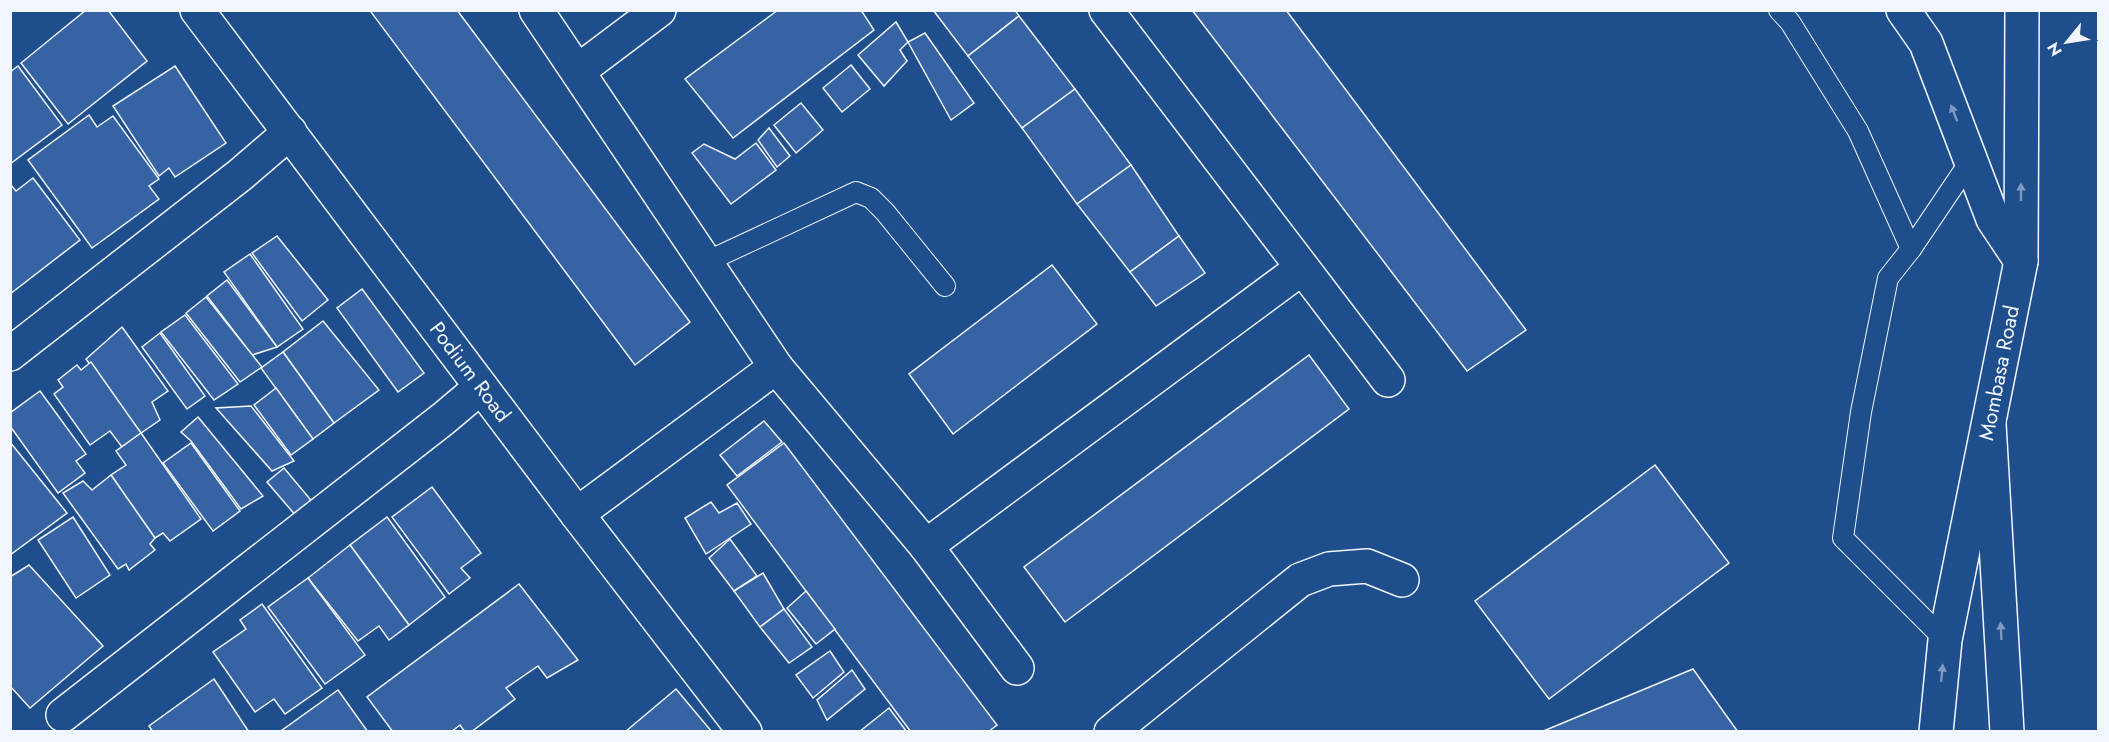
<svg xmlns="http://www.w3.org/2000/svg" width="2109" height="742" font-family="Jost,sans-serif">
  <rect width="100%" height="100%" fill="#1f4e8c"/>
  <g fill="#3563a3" stroke="#f2f6ff" stroke-width="1.5">
    <path d="M86,10H108L147,61L68,124L21,63Z"/>
    <path d="M372,10H457L690,322L635,365L371,12Z"/>
    <path d="M778,10H861L874,30L733,138L685,79Z"/>
    <path d="M933,10H1015L1019,16L968,56Z"/>
    <path d="M1192,10H1286L1526,330L1467,371Z"/>
    <path d="M1019,16L1075,89L1022,128L968,56Z"/>
    <path d="M896,22L908,42L900,50L907,61L884,86L858,55Z"/>
    <path d="M925,33L974,103L951,120L908,42Z"/>
    <path d="M851,65L870,89L842,112L823,88Z"/>
    <path d="M18,66L62,125L10,164V72Z"/>
    <path d="M175,66L226,143L175,177L169,168L159,176L113,106Z"/>
    <path d="M1075,89L1131,165L1077,204L1022,128Z"/>
    <path d="M801,103L823,130L796,153L774,125Z"/>
    <path d="M89,115L97,127L113,116L159,179L149,186L159,199L92,248L28,160Z"/>
    <path d="M769,128L790,156L777,167L758,140Z"/>
    <path d="M756,143L776,170L731,204L692,153L704,144L735,159Z"/>
    <path d="M1131,165L1179,236L1130,272L1077,204Z"/>
    <path d="M33,178L80,240L10,294V184L16,191Z"/>
    <path d="M277,236L328,300L302,321L252,253Z"/>
    <path d="M1179,236L1205,273L1156,306L1130,272Z"/>
    <path d="M250,254L303,329L277,347L224,272Z"/>
    <path d="M1052,265L1097,324L953,434L909,374Z"/>
    <path d="M227,280L277,347L252,355L207,296Z"/>
    <path d="M362,289L424,373L398,392L337,308Z"/>
    <path d="M206,297L262,367L240,382L186,313Z"/>
    <path d="M185,315L238,384L214,400L161,332Z"/>
    <path d="M323,321L379,390L334,423L283,352Z"/>
    <path d="M122,327L168,391L152,402L160,420L141,433L86,359Z"/>
    <path d="M160,333L205,396L187,409L142,347Z"/>
    <path d="M283,352L334,423L313,439L261,368Z"/>
    <path d="M1309,355L1349,409L1065,622L1024,567Z"/>
    <path d="M91,362L141,433L122,447L110,431L90,445L54,394L63,387L58,380L77,365L81,370Z"/>
    <path d="M276,388L313,439L291,455L254,405Z"/>
    <path d="M40,391L86,454L76,461L85,473L58,493L10,426V413Z"/>
    <path d="M251,406L294,461L272,471L216,408Z"/>
    <path d="M198,417L263,496L241,509L191,441L181,432Z"/>
    <path d="M764,421L782,442L737,476L720,455Z"/>
    <path d="M141,433L201,519L170,541L163,533L155,538L111,475L126,465L116,451Z"/>
    <path d="M10,442L67,513L10,555Z"/>
    <path d="M191,443L240,511L213,531L163,463Z"/>
    <path d="M784,443L997,725L988,732H911L727,485Z"/>
    <path d="M1655,465L1729,563L1549,699L1475,601Z"/>
    <path d="M284,468L320,511L303,524L267,482Z"/>
    <path d="M111,475L155,538L150,544L155,550L129,570L126,564L118,569L63,493L83,481L92,490Z"/>
    <path d="M432,487L481,553L461,568L470,578L449,594L392,517Z"/>
    <path d="M711,502L719,513L737,503L751,524L706,554L685,518Z"/>
    <path d="M73,517L110,575L76,598L38,540Z"/>
    <path d="M387,517L445,597L409,625L350,545Z"/>
    <path d="M730,539L757,576L734,591L709,558Z"/>
    <path d="M350,545L409,625L389,640L379,626L358,641L308,578Z"/>
    <path d="M29,565L103,646L30,708L10,686V577Z"/>
    <path d="M763,573L784,609L760,627L734,591Z"/>
    <path d="M308,578L365,655L325,684L268,607Z"/>
    <path d="M519,584L578,660L547,678L538,666L506,688L515,699L471,732H465L460,725L451,732H393L367,697Z"/>
    <path d="M806,591L835,629L816,644L787,608Z"/>
    <path d="M262,604L322,688L285,714L274,699L255,712L213,652L246,629L240,620Z"/>
    <path d="M784,609L812,647L789,663L760,627Z"/>
    <path d="M830,651L844,672L813,698L796,675Z"/>
    <path d="M1693,669L1738,732H1541Z"/>
    <path d="M852,670L865,689L827,720L817,700Z"/>
    <path d="M214,679L249,732H153L149,726Z"/>
    <path d="M676,689L712,732H625Z"/>
    <path d="M338,690L368,732H281V731Z"/>
    <path d="M889,708L907,732H859Z"/>
  </g>
  <g fill="none" stroke-linecap="round" stroke-linejoin="round">
    <g stroke="#f2f6ff" stroke-width="22">
      <g id="service">
        <path d="M1779,10L1790,22L1858,131L1911,249"/>
        <path d="M706,262L856,192L871,198L885,212L945,286"/>
        <path d="M1945,640L1843,538L1861,412L1888,278L1911,249L1971,160"/>
      </g>
    </g>
    <g stroke="#f2f6ff" stroke-width="36">
      <g id="minor">
        <path d="M197,10L577,514L745,732"/>
        <path d="M536,10L776,367L577,514"/>
        <path d="M1106,10L1388,380"/>
        <path d="M578,71L659,10"/>
        <path d="M10,354L240,175L290,132"/>
        <path d="M776,367L926,546L1017,668"/>
        <path d="M926,546L1302,268"/>
        <path d="M63,715L443,419L481,387"/>
        <path d="M1111,732L1300,580L1329,569L1367,566L1402,580"/>
      </g>
    </g>
    <g stroke="#f2f6ff" stroke-width="36">
      <g id="trunk">
        <path d="M1903,10L1926,43L1993,219L2021,261"/>
        <path d="M1936,732L1945,640L2021,261L2022,10"/>
      </g>
    </g>
    <g stroke="#f2f6ff" stroke-width="36">
      <path id="motorway" d="M1989,424L2007,732"/>
    </g>
    <use href="#service" stroke="#1f4e8c" stroke-width="20"/>
    <use href="#minor" stroke="#1f4e8c" stroke-width="33"/>
    <use href="#trunk" stroke="#1f4e8c" stroke-width="33"/>
    <use href="#motorway" stroke="#1f4e8c" stroke-width="33"/>
  </g>
  <defs><path id="oneway-solid" d="M-6-.8H1V-3.2L6.5 0L1 3.2V.8H-6Z" transform="scale(1.5)"/></defs>
  <g fill="#7e9ac0">
    <use href="#oneway-solid" transform="translate(1954 113) rotate(-111)"/>
    <use href="#oneway-solid" transform="translate(2021 192) rotate(-90)"/>
    <use href="#oneway-solid" transform="translate(2001 631) rotate(-93)"/>
    <use href="#oneway-solid" transform="translate(1942 673) rotate(-84)"/>
  </g>
  <g text-anchor="middle" dominant-baseline="central" stroke-width="4.5" stroke-linejoin="round" paint-order="stroke">
    <g font-size="21" fill="#f2f6ff" stroke="#1f4e8c">
      <text transform="translate(470 372) rotate(53)">Podium Road</text>
      <text transform="translate(1999 373) rotate(-79)">Mombasa Road</text>
    </g>
  </g>
  <rect width="2109" height="742" fill="none" stroke="#f2f6ff" stroke-width="24"/>
  <g transform="translate(2067 42) rotate(240)" stroke="#1f4e8c" stroke-width="4.5" paint-order="stroke">
  <path d="M0-4.5L10 22L0 15L-10 22Z" fill="#f2f6ff"/>
  <text y="-9" font-size="16" font-weight="bold" text-anchor="middle" fill="#f2f6ff">N</text>
  </g>
</svg>
